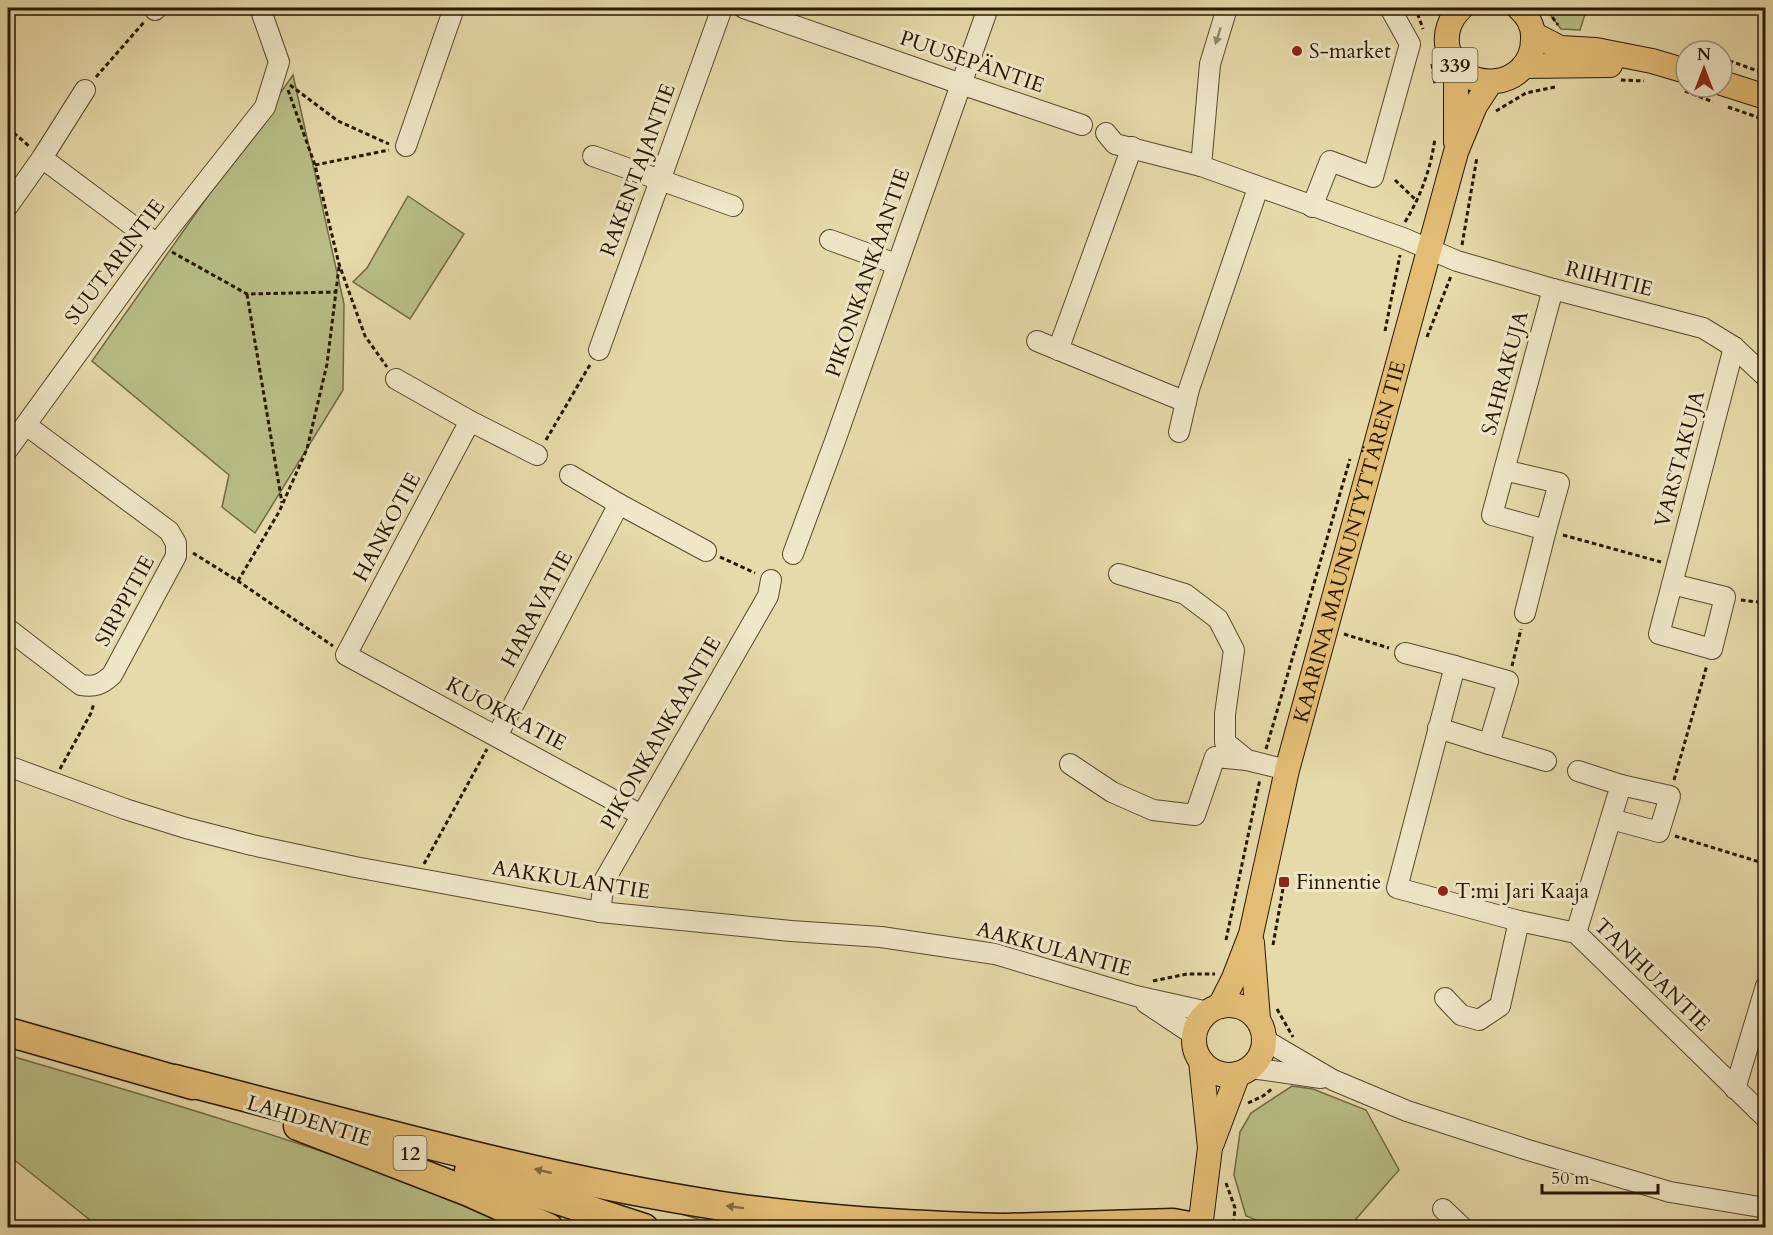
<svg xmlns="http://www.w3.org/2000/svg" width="1773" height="1235" font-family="Cardo,serif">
  <rect width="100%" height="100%" fill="#e7daaa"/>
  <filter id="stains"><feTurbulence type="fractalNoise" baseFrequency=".00333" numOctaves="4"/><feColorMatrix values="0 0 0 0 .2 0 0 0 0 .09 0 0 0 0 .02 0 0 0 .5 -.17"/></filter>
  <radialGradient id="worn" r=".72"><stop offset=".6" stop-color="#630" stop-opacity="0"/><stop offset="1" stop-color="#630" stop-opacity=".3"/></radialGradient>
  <g fill="#b8be86" stroke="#706a44" stroke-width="1.5">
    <path d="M1545,8H1587L1580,30L1561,29Z"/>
    <path d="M293,75L344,304L343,390L255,533L222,507L229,475L92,361Z"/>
    <path d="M408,196L464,234L410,319L353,282L367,268Z"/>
    <path d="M8,1055C120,1088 233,1121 344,1159C401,1179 457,1203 513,1227H99L8,1155Z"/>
    <path d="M1292,1086L1313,1089L1366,1110L1399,1170L1356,1219L1365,1227H1274L1246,1216L1234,1175L1240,1132L1251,1113Z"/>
    <path d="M675,1212L790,1227H723Z"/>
  </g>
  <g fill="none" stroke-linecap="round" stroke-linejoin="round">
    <g stroke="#57482b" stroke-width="22">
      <g id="minor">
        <path d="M744,8L961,84L1082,125"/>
        <path d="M155,10L157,8"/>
        <path d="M1106,133L1115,144L1201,166L1403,238L1457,261L1553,289L1703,328L1734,347L1766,377"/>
        <path d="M406,146L454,8"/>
        <path d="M593,156L733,206"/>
        <path d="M42,158L157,244"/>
        <path d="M1201,166L1210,64L1227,8"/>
        <path d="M8,206L42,158L85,90"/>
        <path d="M1312,207L1330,161L1373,177L1410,44L1390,8"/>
        <path d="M830,240L896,264"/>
        <path d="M1037,341L1186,402"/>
        <path d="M599,350L722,8"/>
        <path d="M1058,350L1132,147"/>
        <path d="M396,379L470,421L537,455"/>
        <path d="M470,421L346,655L641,815"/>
        <path d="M1179,432L1189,389L1258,188"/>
        <path d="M8,449L157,244L265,107L279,62L260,8"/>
        <path d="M1504,470L1559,483L1546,530L1492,515L1553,289"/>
        <path d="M570,475L619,504L706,551"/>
        <path d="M793,554L835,441L988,8"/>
        <path d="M1119,574L1185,594L1218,619L1234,650L1225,714V742L1247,760L1287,770"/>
        <path d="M1672,584L1725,597L1712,649L1659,634L1734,347"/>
        <path d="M1525,613L1546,530"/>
        <path d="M8,629L81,685C95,687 101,685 112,675L176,556V543L169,531L26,425"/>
        <path d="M1405,653L1455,666"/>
        <path d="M1438,728L1489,744L1508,681L1455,666L1397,888L1519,921L1576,933L1766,1118"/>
        <path d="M497,736L619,504"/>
        <path d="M1489,744L1546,761"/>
        <path d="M1070,764L1112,792L1153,810L1195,815L1215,757L1247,760"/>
        <path d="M8,766L125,809L186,828L252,845L355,867L600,912L791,931L881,937L995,954L1136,996L1208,1012"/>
        <path d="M1578,771L1621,785"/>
        <path d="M600,912L604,881L768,596L771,580"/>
        <path d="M1576,933L1621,785L1670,796L1659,832L1611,819"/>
        <path d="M1445,998L1461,1015L1479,1020L1500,1006L1519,921"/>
        <path d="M1146,1003L1194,1035"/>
        <path d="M1265,1040L1333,1080L1407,1111L1528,1150L1670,1192L1766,1208"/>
        <path d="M1251,1068L1321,1078"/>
        <path d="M1735,1089L1766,986"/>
        <path d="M1443,1209L1463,1228"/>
      </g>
    </g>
    <g stroke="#271701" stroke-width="26">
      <g id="major">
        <path d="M1461,8C1450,18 1444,34 1448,49C1460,97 1532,90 1533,40C1534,28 1528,16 1519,8"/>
        <path d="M1533,34L1560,48L1596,50L1652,61L1686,71"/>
        <path d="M1524,66L1610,65"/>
        <path d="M1722,83L1766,97"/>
        <path d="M1456,142V66"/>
        <path d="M1252,943L1258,1019"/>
        <circle cx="1229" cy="1040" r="35"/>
        <path id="s1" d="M1220,1006L1234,978L1251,934L1287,770L1456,152L1475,106L1490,83"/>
        <path d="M1212,1143L1238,1074"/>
        <path d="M1200,1228L1210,1148L1201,1061"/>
      </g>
    </g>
    <g stroke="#271701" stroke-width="31">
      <g id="highway">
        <path d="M8,1032L193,1085"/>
        <path d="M175,1079C356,1125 537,1178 722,1206C815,1220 908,1225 1002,1228"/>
        <path d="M298,1126L469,1192L549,1228"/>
        <path d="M469,1171L644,1228"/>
        <path d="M1005,1228L1173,1223L1201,1228"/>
      </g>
    </g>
    <g stroke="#271701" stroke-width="3" stroke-dasharray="4.5 3" stroke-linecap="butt">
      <path d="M1413,8L1417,12L1423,29"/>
      <path d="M1548,11L1558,25"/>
      <path d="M1722,58L1766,74"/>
      <path d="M1432,64L1435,84"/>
      <path d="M96,77L145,21"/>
      <path d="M1621,80L1644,81"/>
      <path d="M290,85L338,121L389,144"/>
      <path d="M288,90L315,165L339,264L365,336L387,367"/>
      <path d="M1685,91L1713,102"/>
      <path d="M1728,107L1766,120"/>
      <path d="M1496,111L1526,93L1555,87"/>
      <path d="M8,128L29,146"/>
      <path d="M315,165L389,150"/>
      <path d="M1395,180L1417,201"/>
      <path d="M1405,222C1421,196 1431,168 1435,138"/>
      <path d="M1462,245L1477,157"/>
      <path d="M172,252L247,294L337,292"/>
      <path d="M247,294L282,503"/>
      <path d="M1385,331L1400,255"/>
      <path d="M1427,337L1451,276"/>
      <path d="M546,440L591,363"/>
      <path d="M1563,535L1661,562"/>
      <path d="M193,553L238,581L333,646"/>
      <path d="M720,557L755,573"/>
      <path d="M238,581L279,512L307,449L327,364L339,267"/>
      <path d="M1741,600L1766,603"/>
      <path d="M1344,634L1389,648"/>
      <path d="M1512,666L1521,629"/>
      <path d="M1266,749L1350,459"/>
      <path d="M60,769L91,713L94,703"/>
      <path d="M1674,780L1707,665"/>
      <path d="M1675,836L1766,864"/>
      <path d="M424,864L487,749"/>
      <path d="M1226,940L1260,779"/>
      <path d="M1273,945L1284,883"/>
      <path d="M1153,981L1187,974H1215"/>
      <path d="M1277,1009L1293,1037"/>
      <path d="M1248,1103L1263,1096L1273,1088"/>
      <path d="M1226,1183L1235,1208L1233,1228"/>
    </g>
    <use href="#minor" stroke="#efe7c8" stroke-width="20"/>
    <use href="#major" stroke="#e4bd75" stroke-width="24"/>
    <use href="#highway" stroke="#e4bd75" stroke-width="28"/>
  </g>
  <defs><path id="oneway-solid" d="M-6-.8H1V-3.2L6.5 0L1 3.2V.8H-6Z" transform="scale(1.5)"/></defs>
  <use fill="#95896e" href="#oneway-solid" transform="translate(1218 36) rotate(107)"/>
  <g fill="#866a3b">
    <use href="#oneway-solid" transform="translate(543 1171) rotate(-167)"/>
    <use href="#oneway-solid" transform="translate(735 1207) rotate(-173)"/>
  </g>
  <g fill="#8f2418" stroke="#efe7c8" stroke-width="2">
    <circle cx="1297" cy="51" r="6"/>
    <rect x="1278" y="876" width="12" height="12" rx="3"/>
    <circle cx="1443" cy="891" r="6"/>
  </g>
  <g text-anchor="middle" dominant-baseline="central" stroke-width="6" stroke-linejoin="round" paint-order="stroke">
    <g fill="#efe7c8" stroke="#63553d" stroke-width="1.5">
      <rect x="1432.5" y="48" width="45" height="34" rx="4.5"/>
      <rect x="393.5" y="1136" width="33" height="34" rx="4.5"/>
    </g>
    <g font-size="20" font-weight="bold" fill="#271701">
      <text x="1455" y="65">339</text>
      <text x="410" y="1153">12</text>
    </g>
    <g font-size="21" fill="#271701" stroke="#efe7c8" text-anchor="start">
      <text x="1309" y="51">S-market</text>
      <text x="1296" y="882">Finnentie</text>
      <text x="1455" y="891">T:mi Jari Kaaja</text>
    </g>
    <g font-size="21" fill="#271701" stroke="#efe7c8">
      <text transform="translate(972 62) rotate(19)">PUUSEPÄNTIE</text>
      <text transform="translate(638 170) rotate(-70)">RAKENTAJANTIE</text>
      <text transform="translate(115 262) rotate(-53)">SUUTARINTIE</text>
      <text transform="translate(868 273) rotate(-71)">PIKONKANKAANTIE</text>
      <text transform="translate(1609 279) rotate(14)">RIIHITIE</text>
      <text transform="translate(1505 373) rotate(-75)">SAHRAKUJA</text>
      <text transform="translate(1680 459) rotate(-75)">VARSTAKUJA</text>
      <text transform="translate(387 527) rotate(-62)">HANKOTIE</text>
      <text stroke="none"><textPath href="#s1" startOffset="483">KAARINA MAUNUNTYTTÄREN TIE</textPath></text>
      <text transform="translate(125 601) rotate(-61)">SIRPPITIE</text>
      <text transform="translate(537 609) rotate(-62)">HARAVATIE</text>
      <text transform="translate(506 714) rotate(28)">KUOKKATIE</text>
      <text transform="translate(661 733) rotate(-60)">PIKONKANKAANTIE</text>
      <text transform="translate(571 880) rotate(9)">AAKKULANTIE</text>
      <text transform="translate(1054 949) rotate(15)">AAKKULANTIE</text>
      <text transform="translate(1652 975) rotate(44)">TANHUANTIE</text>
      <text transform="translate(309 1121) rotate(17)">LAHDENTIE</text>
    </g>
  </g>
  <rect width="1773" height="1235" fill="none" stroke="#e7daaa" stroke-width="30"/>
  <rect x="9" y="9" width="1755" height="1217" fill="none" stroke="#271701" stroke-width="3"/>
  <rect x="15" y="15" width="1743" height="1205" fill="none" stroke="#271701" stroke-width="1.5"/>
  <g transform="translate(1704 69)"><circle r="28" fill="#efe7c8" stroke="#9f9478" stroke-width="1.5"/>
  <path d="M0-4.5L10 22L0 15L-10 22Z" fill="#8f2418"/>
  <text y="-9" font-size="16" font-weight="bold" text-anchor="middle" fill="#271701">N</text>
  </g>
  <path d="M1542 1184v9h116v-9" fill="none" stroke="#271701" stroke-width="3"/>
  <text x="1551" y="1184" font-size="18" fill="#271701" stroke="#efe7c8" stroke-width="4.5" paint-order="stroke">50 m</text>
  <rect width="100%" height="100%" filter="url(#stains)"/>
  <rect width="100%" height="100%" fill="url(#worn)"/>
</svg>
